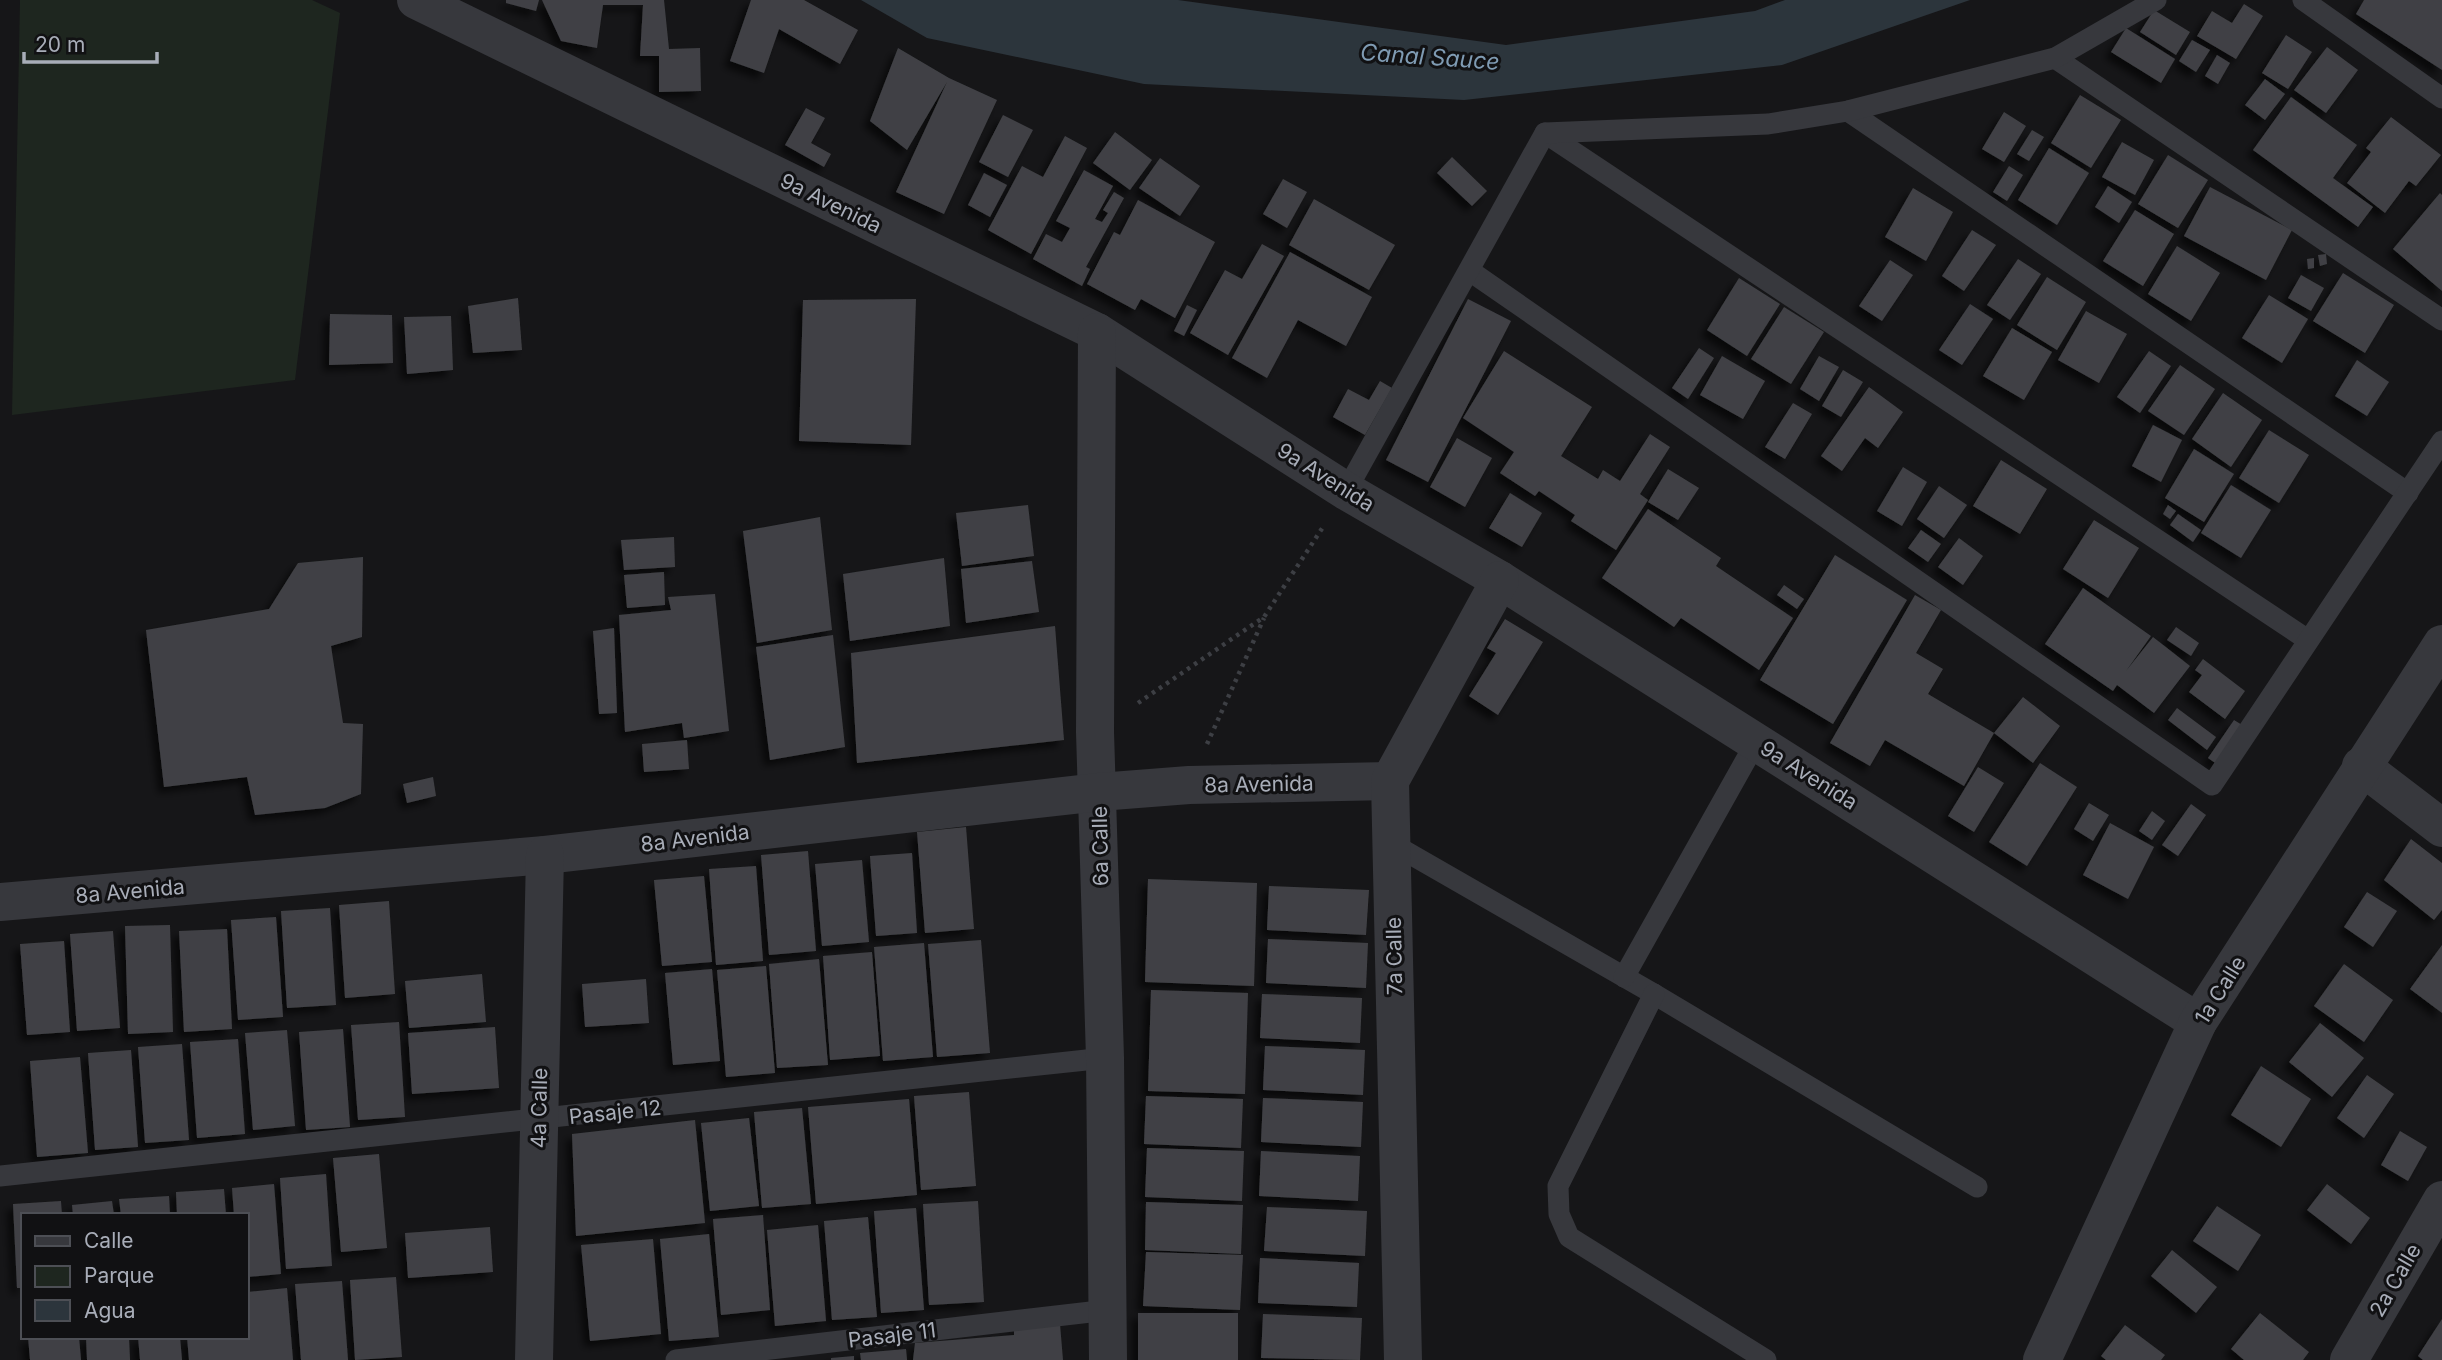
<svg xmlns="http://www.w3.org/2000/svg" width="2442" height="1360" font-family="Inter,sans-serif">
  <defs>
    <filter id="shadow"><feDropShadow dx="-6" dy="6" stdDeviation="3.5" flood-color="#0009"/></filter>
  </defs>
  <rect width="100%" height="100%" fill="#161618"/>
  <path fill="#1e261f" d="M20,0H312L340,13L295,380L12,415Z"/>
  <path fill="#2c353c" d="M861,0H1178L1506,45L1755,11L1785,0H1970L1782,65L1464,100L1144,84L927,38Z"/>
  <g fill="#404145" filter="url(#shadow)">
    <path d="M506,0H539L536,11L506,3Z"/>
    <path d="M542,0H664L669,49L700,48L701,91L659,92V56H640L643,5H603L597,48L561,41Z"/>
    <path d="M751,0H804L858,30L840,64L779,29L764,73L730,61Z"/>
    <path d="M2364,0H2442V70L2356,14Z"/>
    <path d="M2244,4L2263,16L2236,59L2197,36L2212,11L2232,23Z"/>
    <path d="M2154,10L2190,32L2176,55L2140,32Z"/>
    <path d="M2126,28L2175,59L2161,83L2111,52Z"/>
    <path d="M2286,35L2312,52L2288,89L2262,73Z"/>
    <path d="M2192,40L2210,50L2196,72L2179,61Z"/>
    <path d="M2327,47L2358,70L2326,113L2294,90Z"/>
    <path d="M898,48L949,78L997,100L944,214L896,192L947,82L907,150L870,121Z"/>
    <path d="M2217,55L2230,63L2218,84L2205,76Z"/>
    <path d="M2265,79L2285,94L2265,120L2245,105Z"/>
    <path d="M2080,95L2121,120L2091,168L2051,143Z"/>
    <path d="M2291,97L2357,145L2333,178L2373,207L2358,227L2253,150Z"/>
    <path d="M806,108L825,118L811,143L831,154L824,167L785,145Z"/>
    <path d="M2004,112L2026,126L2004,162L1982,149Z"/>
    <path d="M1003,115L1033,130L1008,177L979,162Z"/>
    <path d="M2391,117L2441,155L2416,186L2409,181L2385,213L2347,183L2371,152L2366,148Z"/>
    <path d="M2032,130L2044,137L2029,161L2017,154Z"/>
    <path d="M1115,132L1152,160L1130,190L1093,163Z"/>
    <path d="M1065,136L1087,148L1031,254L988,230L1022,166L1043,177Z"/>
    <path d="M2122,142L2154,160L2135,195L2102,177Z"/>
    <path d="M2049,148L2089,173L2057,225L2018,200Z"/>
    <path d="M2168,155L2208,180L2178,228L2138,204Z"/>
    <path d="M1452,157L1487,191L1472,206L1437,173Z"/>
    <path d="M1160,158L1200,186L1180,216L1139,188Z"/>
    <path d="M2009,166L2023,175L2007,201L1993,192Z"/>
    <path d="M1084,170L1113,186L1095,219L1102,222L1108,213L1103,210L1114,192L1124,198L1086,267L1090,269L1082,286L1033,259L1046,234L1062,242L1070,228L1056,221Z"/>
    <path d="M984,173L1007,185L990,217L968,205Z"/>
    <path d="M1283,179L1307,192L1287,228L1263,214Z"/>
    <path d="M2108,186L2132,202L2119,223L2095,207Z"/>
    <path d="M2210,187L2292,230L2266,280L2184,236Z"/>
    <path d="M1913,188L1953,212L1926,261L1885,237Z"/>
    <path d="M2440,193L2442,195V291L2393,249Z"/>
    <path d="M1314,199L1395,245L1369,290L1289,245Z"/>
    <path d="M1138,200L1215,242L1175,318L1141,299L1135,310L1087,284L1114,232L1120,235Z"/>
    <path d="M2135,210L2174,234L2143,286L2103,261Z"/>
    <path d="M1972,230L1996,245L1964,291L1942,276Z"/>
    <path d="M1262,244L1284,256L1228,355L1190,333L1225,270L1242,279Z"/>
    <path d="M2177,246L2220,273L2191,321L2148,294Z"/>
    <path d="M1290,252L1372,297L1346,346L1298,320L1267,378L1232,358Z"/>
    <path d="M2326,254L2327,264L2320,266L2318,255Z"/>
    <path d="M2314,258V268L2308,269L2307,259Z"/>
    <path d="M2018,259L2041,274L2010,320L1987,305Z"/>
    <path d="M1890,260L1913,275L1882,321L1859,306Z"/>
    <path d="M2343,273L2394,305L2365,353L2313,321Z"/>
    <path d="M2301,275L2324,288L2311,311L2288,298Z"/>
    <path d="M2047,277L2086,302L2057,350L2017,325Z"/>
    <path d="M1739,278L1780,304L1747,356L1707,330Z"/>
    <path d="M2269,295L2308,319L2282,363L2242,338Z"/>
    <path d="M518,298L522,350L473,353L468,306Z"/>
    <path d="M916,299L911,445L799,441L803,300Z"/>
    <path d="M1468,299L1511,321L1428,482L1386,460Z"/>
    <path d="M1970,304L1993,319L1962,365L1939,350Z"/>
    <path d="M1187,305L1197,310L1184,336L1174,331Z"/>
    <path d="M1784,307L1824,332L1791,384L1751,359Z"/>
    <path d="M2086,311L2127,334L2099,383L2058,360Z"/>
    <path d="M330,314L392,315L393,363L329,365Z"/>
    <path d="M451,316L453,370L407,374L404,317Z"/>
    <path d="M2012,328L2052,352L2024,400L1983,376Z"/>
    <path d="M1699,348L1714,358L1688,399L1672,388Z"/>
    <path d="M1504,351L1592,407L1561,456L1598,479L1603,470L1620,481L1650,434L1670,447L1640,494L1648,500L1616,550L1571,521L1575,515L1539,491L1535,496L1500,473L1514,452L1463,418Z"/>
    <path d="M2149,351L2171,366L2140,413L2117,397Z"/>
    <path d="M1722,356L1765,381L1743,419L1700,395Z"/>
    <path d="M1819,356L1839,367L1819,401L1800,389Z"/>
    <path d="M2357,360L2389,382L2367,416L2335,396Z"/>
    <path d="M2180,365L2215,389L2184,435L2148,411Z"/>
    <path d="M1843,370L1863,382L1841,417L1822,406Z"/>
    <path d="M1380,381L1392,388L1365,435L1333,417L1348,389L1369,400Z"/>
    <path d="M1869,387L1903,412L1878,448L1865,438L1842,471L1821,456Z"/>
    <path d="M2223,393L2262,420L2231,467L2192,439Z"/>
    <path d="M1793,403L1812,414L1785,459L1765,447Z"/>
    <path d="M2153,425L2182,440L2161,482L2132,466Z"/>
    <path d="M2269,430L2309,455L2279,503L2239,478Z"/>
    <path d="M1457,438L1492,458L1465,507L1430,487Z"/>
    <path d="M2194,449L2234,474L2204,522L2165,498Z"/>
    <path d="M2001,460L2047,489L2020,534L1973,506Z"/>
    <path d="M1903,467L1927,482L1902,526L1877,511Z"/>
    <path d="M1668,469L1699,488L1678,520L1648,502Z"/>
    <path d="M2231,485L2271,510L2241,558L2201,533Z"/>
    <path d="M1939,486L1967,505L1944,538L1917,519Z"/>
    <path d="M1510,493L1542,513L1522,547L1489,528Z"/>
    <path d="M1028,505L1034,556L962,566L956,513Z"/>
    <path d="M2168,505L2176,511L2170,519L2163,514Z"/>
    <path d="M1648,509L1721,558L1716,566L1793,618L1759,670L1681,618L1674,627L1602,578Z"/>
    <path d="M2178,514L2201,530L2193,542L2170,525Z"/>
    <path d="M820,517L832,630L757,643L743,531Z"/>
    <path d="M2094,520L2139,548L2108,598L2063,569Z"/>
    <path d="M1921,530L1941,544L1928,562L1908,548Z"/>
    <path d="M674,537L675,567L624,570L621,540Z"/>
    <path d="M1959,538L1983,556L1963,585L1938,567Z"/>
    <path d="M1835,555L1907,600L1833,724L1760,680Z"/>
    <path d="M363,557L362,637L331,646L343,723L363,724L361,794L325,808L255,815L247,777L164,787L146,630L269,609L298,563Z"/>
    <path d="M944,558L950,626L850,641L843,574Z"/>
    <path d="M1032,561L1039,612L966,623L961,569Z"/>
    <path d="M664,572L665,605L627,608L624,575Z"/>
    <path d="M1784,585L1804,599L1797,609L1777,595Z"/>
    <path d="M2083,588L2151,636L2126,671L2153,637L2190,666L2154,713L2117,685L2113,691L2045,644Z"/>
    <path d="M715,594L729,731L684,738L682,723L625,732L619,615L671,610L668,597Z"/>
    <path d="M1915,595L1941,610L1916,653L1943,669L1928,694L1994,733L2023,697L2060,726L2033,763L1994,733L1964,786L1885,740L1870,766L1830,743Z"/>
    <path d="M1505,619L1543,642L1498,715L1469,696L1496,653L1487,648Z"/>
    <path d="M1055,626L1064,740L857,763L851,653Z"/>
    <path d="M2176,627L2199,643L2191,656L2167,640Z"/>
    <path d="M614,628L617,713L599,714L593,631Z"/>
    <path d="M833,635L845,747L770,760L756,647Z"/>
    <path d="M2203,659L2245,691L2225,719L2189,692L2202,675L2195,670Z"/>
    <path d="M2177,708L2216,737L2207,750L2168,720Z"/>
    <path d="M2234,720L2247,728L2221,767L2208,758Z"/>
    <path d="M687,740L689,769L644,772L642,744Z"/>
    <path d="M2040,763L2077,787L2027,866L1989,842Z"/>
    <path d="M1978,767L2004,783L1974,832L1948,816Z"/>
    <path d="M433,777L436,796L407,803L403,784Z"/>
    <path d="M2089,803L2109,815L2093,841L2074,829Z"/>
    <path d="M2191,804L2206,815L2178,856L2162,845Z"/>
    <path d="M2152,811L2165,821L2152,840L2139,831Z"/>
    <path d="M2110,823L2154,847L2128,899L2083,875Z"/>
    <path d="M966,827L974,929L925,933L917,832Z"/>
    <path d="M2411,839L2442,863V910L2434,920L2384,880Z"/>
    <path d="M808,851L816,951L769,955L761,855Z"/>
    <path d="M912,853L917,933L876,936L870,856Z"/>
    <path d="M862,860L869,942L822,946L815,864Z"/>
    <path d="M756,866L763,961L716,965L709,869Z"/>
    <path d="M704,876L712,962L662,966L654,880Z"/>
    <path d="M1148,879L1257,883L1254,986L1145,982Z"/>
    <path d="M1269,886L1369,890L1366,935L1267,930Z"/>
    <path d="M2367,892L2397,911L2373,947L2344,927Z"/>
    <path d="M389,901L395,994L345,998L339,905Z"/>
    <path d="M330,908L336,1005L287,1008L281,911Z"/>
    <path d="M276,917L283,1017L238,1020L231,920Z"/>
    <path d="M170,925L173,1032L128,1034L125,926Z"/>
    <path d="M227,929L232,1029L184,1032L179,931Z"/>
    <path d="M113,931L120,1028L77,1031L70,934Z"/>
    <path d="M1268,939L1368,943L1366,988L1266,983Z"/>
    <path d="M981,940L990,1053L937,1057L928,944Z"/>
    <path d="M64,941L70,1032L27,1035L20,944Z"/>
    <path d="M924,943L933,1057L883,1061L874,947Z"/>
    <path d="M2442,945V1013L2410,989Z"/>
    <path d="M872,952L880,1056L830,1060L823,956Z"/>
    <path d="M819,959L828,1065L777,1068L769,964Z"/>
    <path d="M2344,964L2393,1000L2364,1042L2314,1006Z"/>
    <path d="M766,966L775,1073L726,1077L717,970Z"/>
    <path d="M712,969L720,1061L673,1065L665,973Z"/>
    <path d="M482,974L486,1022L409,1028L405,981Z"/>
    <path d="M646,979L649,1023L585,1027L582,984Z"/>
    <path d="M1151,990L1248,993L1245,1094L1148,1091Z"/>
    <path d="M1262,994L1362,998L1360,1043L1260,1038Z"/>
    <path d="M399,1022L405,1117L358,1120L351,1025Z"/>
    <path d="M2320,1023L2364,1058L2332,1097L2289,1062Z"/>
    <path d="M495,1027L499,1088L412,1094L408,1033Z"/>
    <path d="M343,1029L350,1127L306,1130L299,1032Z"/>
    <path d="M287,1030L295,1126L253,1130L245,1033Z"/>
    <path d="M238,1039L245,1134L197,1138L190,1042Z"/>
    <path d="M182,1044L189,1140L145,1143L138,1047Z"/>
    <path d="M1265,1046L1365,1050L1363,1095L1263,1090Z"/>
    <path d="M131,1050L138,1147L95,1150L88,1053Z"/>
    <path d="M80,1057L88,1153L37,1157L30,1061Z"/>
    <path d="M2261,1066L2311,1099L2281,1147L2231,1115Z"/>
    <path d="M2367,1075L2394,1094L2364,1138L2337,1118Z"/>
    <path d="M969,1092L976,1186L921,1190L914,1096Z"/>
    <path d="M1146,1096L1243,1099L1241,1148L1144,1144Z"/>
    <path d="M1263,1098L1363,1102L1361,1147L1261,1142Z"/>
    <path d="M909,1099L917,1195L816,1204L808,1107Z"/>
    <path d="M802,1108L811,1204L762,1208L754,1112Z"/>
    <path d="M749,1118L759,1206L710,1211L701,1123Z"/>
    <path d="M695,1120L705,1223L576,1236L572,1134Z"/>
    <path d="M2400,1131L2427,1147L2408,1181L2381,1165Z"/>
    <path d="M1147,1148L1244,1151L1242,1201L1145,1197Z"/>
    <path d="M1261,1151L1360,1156L1358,1201L1259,1196Z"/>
    <path d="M379,1154L387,1248L341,1252L333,1158Z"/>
    <path d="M326,1174L332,1266L286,1269L280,1178Z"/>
    <path d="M274,1184L281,1274L247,1277V1215H234L232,1188Z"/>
    <path d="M2327,1184L2370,1218L2351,1244L2307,1210Z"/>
    <path d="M224,1189L226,1215H177L176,1192Z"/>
    <path d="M169,1196L170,1215H121L119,1199Z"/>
    <path d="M61,1201L62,1215H23V1288H17L13,1204Z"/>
    <path d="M112,1201L114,1215H73L72,1205Z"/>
    <path d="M978,1201L984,1302L929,1305L923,1204Z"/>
    <path d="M1146,1202L1243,1205L1241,1254L1145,1250Z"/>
    <path d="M2217,1206L2261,1235L2238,1271L2193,1241Z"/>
    <path d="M1267,1207L1367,1211L1365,1256L1264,1251Z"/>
    <path d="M916,1208L924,1310L881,1313L874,1211Z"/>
    <path d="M763,1215L770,1310L721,1315L713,1219Z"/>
    <path d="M868,1217L877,1317L832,1320L824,1221Z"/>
    <path d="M818,1225L826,1321L775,1326L767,1230Z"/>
    <path d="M490,1227L493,1272L408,1278L405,1233Z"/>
    <path d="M709,1234L719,1337L669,1341L660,1239Z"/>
    <path d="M653,1239L661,1334L590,1341L581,1245Z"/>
    <path d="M2172,1250L2217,1287L2196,1313L2151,1276Z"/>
    <path d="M1146,1252L1243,1255L1240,1310L1143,1306Z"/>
    <path d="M1260,1258L1359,1263L1357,1307L1258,1303Z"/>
    <path d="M396,1277L402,1357L355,1360L350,1280Z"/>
    <path d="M342,1281L348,1360H301L295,1284Z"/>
    <path d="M287,1288L293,1360H189L187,1337H247V1292Z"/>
    <rect x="1138" y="1313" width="100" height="47"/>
    <path d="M2260,1313L2309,1352L2303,1360H2244L2231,1349Z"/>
    <path d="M1263,1314L1362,1318L1360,1360L1261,1358Z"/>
    <path d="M2442,1319V1360H2423L2418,1356Z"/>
    <path d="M1060,1324L1063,1360H913L915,1343L1014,1335V1329Z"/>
    <path d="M2125,1325L2165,1355L2161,1360H2106L2101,1356Z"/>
    <path d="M28,1337H79L81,1360H30Z"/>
    <path d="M86,1337H129L130,1360H87Z"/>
    <path d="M138,1337H180L182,1360H140Z"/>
    <path d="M906,1349L907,1360H861L860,1353Z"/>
    <path d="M854,1356V1360H831V1358Z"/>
  </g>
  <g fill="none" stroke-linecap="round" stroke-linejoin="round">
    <g stroke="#3d3f44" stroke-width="4.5" stroke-dasharray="3.5 5" stroke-linecap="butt">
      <path d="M1138,703L1264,617L1323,527"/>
      <path d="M1207,744L1264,618"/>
    </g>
    <g stroke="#37383d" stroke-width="21">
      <path d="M2303,0L2442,98"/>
      <path d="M2055,58L2442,320"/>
      <path d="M1848,111L2408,493"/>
      <path d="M1545,133L2308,640"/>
      <path d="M1470,271L2212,785L2442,441"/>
      <path d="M1346,491L1545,133L1768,124L1848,111L2055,58L2156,0"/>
      <path d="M1391,843L1654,994L1977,1187"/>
      <path d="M1624,977L1756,742"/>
      <path d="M1654,994L1558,1186L1559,1214L1569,1237L1766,1360"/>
      <path d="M0,1176L1105,1058"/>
      <path d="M676,1360L1108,1310"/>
    </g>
    <g stroke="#37383d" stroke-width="38">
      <path d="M416,0L1097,332L1346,491L1500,580L2198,1022"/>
      <path d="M1097,332L1095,732L1105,1058L1108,1360"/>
      <path d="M2361,766L2442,828"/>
      <path d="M0,902L545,855L1099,792L1189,785L1390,781"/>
      <path d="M534,1360L545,855"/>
      <path d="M1403,1360L1390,781L1500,580"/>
      <path d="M2042,1360L2198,1022L2442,644"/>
      <path d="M2349,1360L2442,1200"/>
    </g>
  </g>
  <g text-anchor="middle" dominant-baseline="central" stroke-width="6" stroke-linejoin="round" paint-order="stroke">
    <g font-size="21" fill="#a8adb8" stroke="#111113">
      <text transform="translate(831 203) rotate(26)">9a Avenida</text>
      <text transform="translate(1326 477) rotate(32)">9a Avenida</text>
      <text transform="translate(1809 775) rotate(32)">9a Avenida</text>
      <text transform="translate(1259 784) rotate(-1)">8a Avenida</text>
      <text transform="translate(695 838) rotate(-7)">8a Avenida</text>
      <text transform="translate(1100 846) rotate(-91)">6a Calle</text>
      <text transform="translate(130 891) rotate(-5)">8a Avenida</text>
      <text transform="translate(1394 956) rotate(-91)">7a Calle</text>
      <text transform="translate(2220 990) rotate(-58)">1a Calle</text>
      <text transform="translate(539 1108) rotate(-89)">4a Calle</text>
      <text transform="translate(615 1112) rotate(-6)">Pasaje 12</text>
      <text transform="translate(2395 1280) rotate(-60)">2a Calle</text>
      <text transform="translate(892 1335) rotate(-7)">Pasaje 11</text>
    </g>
    <g font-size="23" font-style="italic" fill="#7f9bb3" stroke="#111113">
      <text transform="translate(1430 57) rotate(4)">Canal Sauce</text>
    </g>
  </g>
  <rect x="21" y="1213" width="228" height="126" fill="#111113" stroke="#4d4f55" stroke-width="2"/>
  <rect x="35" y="1236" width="35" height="10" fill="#37383d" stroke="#4d4f55" stroke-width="2"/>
  <text x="84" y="1248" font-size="21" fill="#a8adb8">Calle</text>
  <rect x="35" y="1266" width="35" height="21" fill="#1e261f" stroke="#4d4f55" stroke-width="2"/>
  <text x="84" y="1283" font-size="21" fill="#a8adb8">Parque</text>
  <rect x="35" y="1300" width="35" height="21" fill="#2c353c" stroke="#4d4f55" stroke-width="2"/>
  <text x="84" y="1318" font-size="21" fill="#a8adb8">Agua</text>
  <path d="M24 52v10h133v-10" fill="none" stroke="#a8adb8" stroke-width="3.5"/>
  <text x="35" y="52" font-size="21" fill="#a8adb8" stroke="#111113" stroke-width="5" paint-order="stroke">20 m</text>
</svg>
